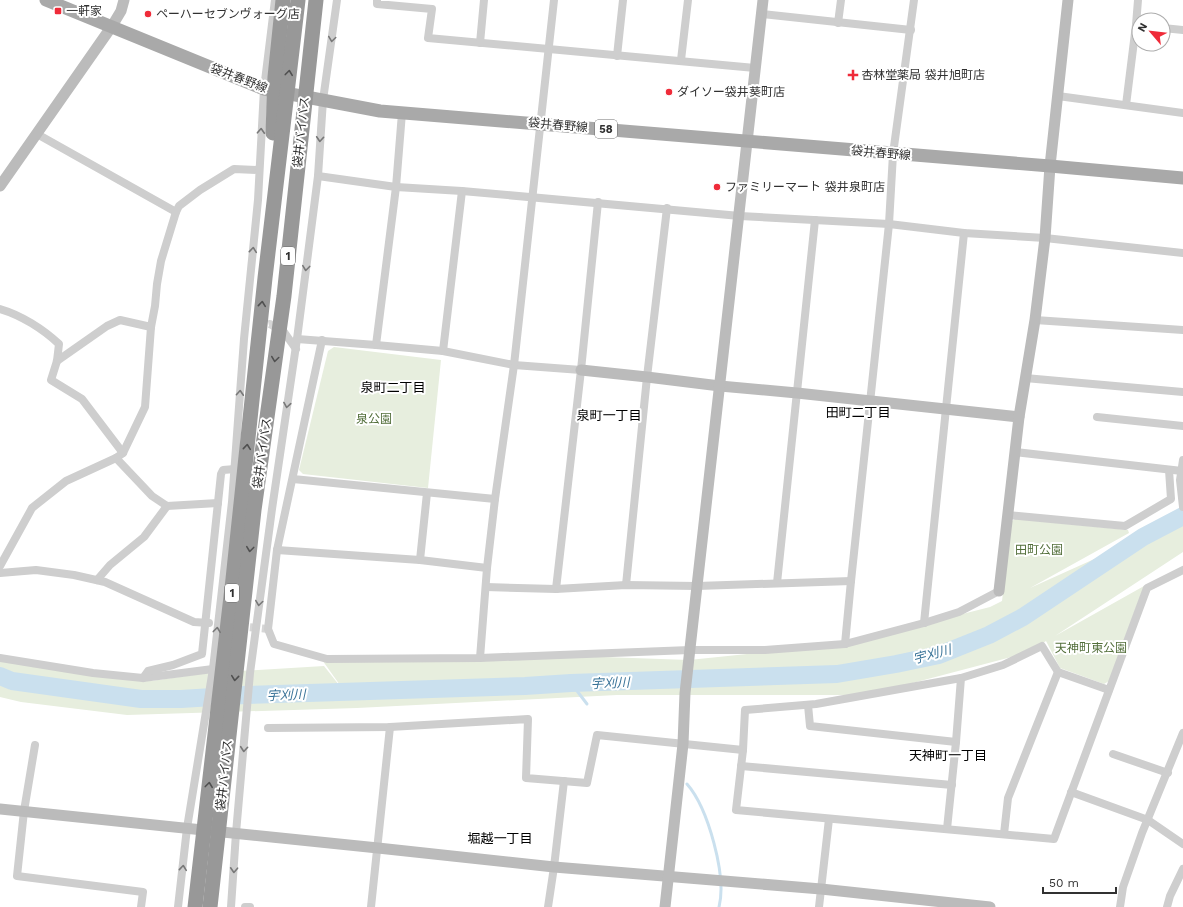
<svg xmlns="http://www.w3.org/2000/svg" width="1183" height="907" font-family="'Work Sans','Noto Sans JP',sans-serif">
  <rect width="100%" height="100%" fill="#fff"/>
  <g fill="#e7eede">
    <path d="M334,347L441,360L428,488L303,474L299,470L328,351Z"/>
    <path d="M1015,519L1128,530L1129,533L1030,588L1183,519V552L1055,636L1144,586L1109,681L1104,684L1060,668L1046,641L1030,652L867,695H617L357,708L127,715L21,702L0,697V660L151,681L207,673L324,666L347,695L320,657L547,655L689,660L845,644L990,607L1002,601L1012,521Z"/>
  </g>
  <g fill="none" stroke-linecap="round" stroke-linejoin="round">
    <g stroke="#cae0ee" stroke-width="3">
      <path d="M571,683L587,704"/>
      <path d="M687,784C708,808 727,876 719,907"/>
    </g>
    <path stroke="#cae0ee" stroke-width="18" d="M0,676L12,681L141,699H181L245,695L525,686L571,683L837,674L896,664L939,655L989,635L1023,617L1143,537L1183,516"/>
    <g stroke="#d6d6d6" stroke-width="8" stroke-dasharray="8 4" stroke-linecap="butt">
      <path d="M257,327L270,324L282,331"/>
      <path d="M238,626L268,629"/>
    </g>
    <g stroke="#cecece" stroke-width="8">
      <path d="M377,0V4L432,9L428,38L755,68"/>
      <path d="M1138,0L1136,25H1139"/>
      <path d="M762,14L911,30"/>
      <path d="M838,23L841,0"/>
      <path d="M1163,28L1183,30"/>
      <path d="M480,43L484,0"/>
      <path d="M617,56L623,0"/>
      <path d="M681,60L688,0"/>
      <path d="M1058,96L1183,113"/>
      <path d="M1126,105L1136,25"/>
      <path d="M37,134L176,212"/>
      <path d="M318,176L396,187L462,191L740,216L889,224L964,233L1045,238L1183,253"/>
      <path d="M0,309C21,315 43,329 59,344L57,361L51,380L82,399L123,453"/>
      <path d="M1035,320L1183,330"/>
      <path d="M284,332L296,349"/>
      <path d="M297,339L376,345L443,351L514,365L581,370"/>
      <path d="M322,340L277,550L268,629L274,644L327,659L480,658L690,650H765L845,644L924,623L959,612L999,591"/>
      <path d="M376,345L396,187L402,113"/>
      <path d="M443,351L462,191"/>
      <path d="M57,361L107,326L120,320L151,327"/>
      <path d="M1025,378L1183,392"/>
      <path d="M1097,417L1183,426"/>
      <path d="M1015,452L1182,471"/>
      <path d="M116,458L152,496L167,506L218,503"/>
      <path d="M1183,460L1180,480L1183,507"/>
      <path d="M293,479L495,499"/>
      <path d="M1008,515L1125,526L1171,499L1169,470"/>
      <path d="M277,550L420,560L487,568"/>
      <path d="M420,560L427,493"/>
      <path d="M0,566L32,508L66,481L116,458L123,453L145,407L151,327L155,306L157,284L161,261L176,212L179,206L200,190L234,169L259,170"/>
      <path d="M0,573L36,570L74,575L105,582L194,622L209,623"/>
      <path d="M97,580L110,565L144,537L167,506"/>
      <path d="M777,583L815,220"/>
      <path d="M626,585L647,377L667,208"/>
      <path d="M486,587L556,589L626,585L697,586L851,581"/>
      <path d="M556,589L581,370L598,202"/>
      <path d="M924,623L964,233"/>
      <path d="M845,644L851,581L889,224L893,154L914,0"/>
      <path d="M0,658L93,673L143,678L213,669"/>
      <path d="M480,658L487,568L495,499L514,365L554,0"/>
      <path d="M143,678L148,671L173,665L202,654L221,474L223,470L235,469"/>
      <path d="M961,678L816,704L745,710L743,750L736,810L1054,839L1147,588L1183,570"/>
      <path d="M808,705L810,726L956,742"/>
      <path d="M268,728L390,727L528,719L526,778L587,783L597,735L743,750"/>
      <path d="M35,745L24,811L17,876L143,892L141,907"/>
      <path d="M1113,754L1168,773"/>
      <path d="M741,766L952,785"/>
      <path d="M1071,792L1148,820L1183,844"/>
      <path d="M947,829L956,742L961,678L1003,665L1042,646L1058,672L1109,690"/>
      <path d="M1004,834L1008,798L1058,672"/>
      <path d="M178,907L187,828L213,669L232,502L244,339L258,200L264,89L275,0"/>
      <path d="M231,907L236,833L250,673L272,509L297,339L318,176L323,100L337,0"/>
      <path d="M245,907H250"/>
      <path d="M371,907L390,727"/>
      <path d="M548,907L554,867L564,781"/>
      <path d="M819,907L829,819"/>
      <path d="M1120,907L1123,887L1142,833L1183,733"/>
      <path d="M1167,907L1170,896L1183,869"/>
    </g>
    <g stroke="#bbb" stroke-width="11">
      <path d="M0,186L112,26L121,11L124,0"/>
      <path d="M581,370L647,377L720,386L797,393L1019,417"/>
      <path d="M999,591L1019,417L1035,320L1045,238L1050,166L1068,0"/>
      <path d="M0,809L378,848L554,867L821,889L990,907"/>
      <path d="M665,907L683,744L685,693L697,586L763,0"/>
    </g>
    <path stroke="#a9a9a9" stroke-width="13" d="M46,0L264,89L380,111L1050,166L1183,178"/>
    <g stroke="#989898" stroke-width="15">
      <path d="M273,133L275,77L283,0"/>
      <path d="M195,907L233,579L265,278L298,0"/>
      <path d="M210,907L254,510L284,296L316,0"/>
    </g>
  </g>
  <defs><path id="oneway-chevron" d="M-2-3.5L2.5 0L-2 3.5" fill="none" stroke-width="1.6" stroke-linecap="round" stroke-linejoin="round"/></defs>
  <g stroke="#787878">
    <use href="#oneway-chevron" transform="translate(332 39) rotate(98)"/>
    <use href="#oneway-chevron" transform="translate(261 131) rotate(-87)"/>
    <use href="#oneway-chevron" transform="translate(320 139) rotate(94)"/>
    <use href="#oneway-chevron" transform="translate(253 250) rotate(-84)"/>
    <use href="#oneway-chevron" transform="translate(306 268) rotate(97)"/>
    <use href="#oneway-chevron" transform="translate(240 393) rotate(-86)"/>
    <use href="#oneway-chevron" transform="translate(287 405) rotate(99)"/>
    <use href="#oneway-chevron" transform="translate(259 603) rotate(98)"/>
    <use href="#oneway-chevron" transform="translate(217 630) rotate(-83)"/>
    <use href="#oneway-chevron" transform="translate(244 749) rotate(95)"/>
    <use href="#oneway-chevron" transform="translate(183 868) rotate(-84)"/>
    <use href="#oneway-chevron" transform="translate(234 870) rotate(93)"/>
  </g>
  <g stroke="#505050">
    <use href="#oneway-chevron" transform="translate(289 73) rotate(-83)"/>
    <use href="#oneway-chevron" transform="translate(262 304) rotate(-84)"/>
    <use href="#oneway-chevron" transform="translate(275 359) rotate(98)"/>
    <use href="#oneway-chevron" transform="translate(247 447) rotate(-84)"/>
    <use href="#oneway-chevron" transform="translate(250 549) rotate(97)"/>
    <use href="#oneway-chevron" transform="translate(235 678) rotate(96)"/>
    <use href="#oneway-chevron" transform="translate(209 785) rotate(-83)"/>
  </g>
  <g fill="#ef2b39" stroke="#fff" stroke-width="1.5">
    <rect x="54" y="7" width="8" height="8" rx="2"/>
    <circle cx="148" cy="14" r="4"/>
    <path d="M851 69h4v4h4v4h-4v4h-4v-4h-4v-4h4z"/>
    <circle cx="669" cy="92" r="4"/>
    <circle cx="717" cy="187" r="4"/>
  </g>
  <g text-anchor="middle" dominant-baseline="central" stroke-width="4" stroke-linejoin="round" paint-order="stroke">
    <g fill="#fff" stroke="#6f6f6f" stroke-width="1">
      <rect x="595" y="120" width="22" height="18" rx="3"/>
      <rect x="281" y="247" width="14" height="18" rx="3"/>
      <rect x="225" y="584" width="14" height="18" rx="3"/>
    </g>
    <g font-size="11" font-weight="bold" fill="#313131">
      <text x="606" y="129">58</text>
      <text x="288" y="256">1</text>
      <text x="232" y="593">1</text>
    </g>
    <g font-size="12" fill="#313131" stroke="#fff" text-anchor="start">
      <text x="66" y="11">一軒家</text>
      <text x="156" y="14">ペーハーセブンヴォーグ店</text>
      <text x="861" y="75">杏林堂薬局 袋井旭町店</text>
      <text x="677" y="92">ダイソー袋井葵町店</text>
      <text x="725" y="187">ファミリーマート 袋井泉町店</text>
    </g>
    <g font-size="12" fill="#313131" stroke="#fff">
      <text transform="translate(239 78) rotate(21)">袋井春野線</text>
      <text transform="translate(558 125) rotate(5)">袋井春野線</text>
      <text transform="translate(301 132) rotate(-84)">袋井バイパス</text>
      <text transform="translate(881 153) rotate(5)">袋井春野線</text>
      <text transform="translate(262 453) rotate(-82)">袋井バイパス</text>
      <text transform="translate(224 775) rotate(-84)">袋井バイパス</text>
    </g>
    <g font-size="12" fill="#536f3b" stroke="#fff">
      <text x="374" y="419">泉公園</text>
      <text x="1039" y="550">田町公園</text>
      <text x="1091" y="648">天神町東公園</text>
    </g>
    <g font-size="13" fill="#000" stroke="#fff">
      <text x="393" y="387">泉町二丁目</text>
      <text x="858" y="412">田町二丁目</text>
      <text x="609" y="415">泉町一丁目</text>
      <text x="948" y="755">天神町一丁目</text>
      <text x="500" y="838">堀越一丁目</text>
    </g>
    <g font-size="13" font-style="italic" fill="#397398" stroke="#fff">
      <text transform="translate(932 654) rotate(-15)">宇刈川</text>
      <text transform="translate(610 683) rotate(-2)">宇刈川</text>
      <text transform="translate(286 695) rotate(-2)">宇刈川</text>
    </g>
  </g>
  <g transform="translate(1151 32) rotate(298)"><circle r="19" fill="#ffffff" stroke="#adadad"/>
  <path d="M0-3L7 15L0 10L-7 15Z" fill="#ef2b39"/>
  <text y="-6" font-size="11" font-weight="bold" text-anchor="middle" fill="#313131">N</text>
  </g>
  <path d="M1043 887v6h73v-6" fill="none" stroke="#313131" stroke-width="2"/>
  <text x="1049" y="887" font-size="12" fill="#313131" stroke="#ffffff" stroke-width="3" paint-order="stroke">50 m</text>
</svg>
